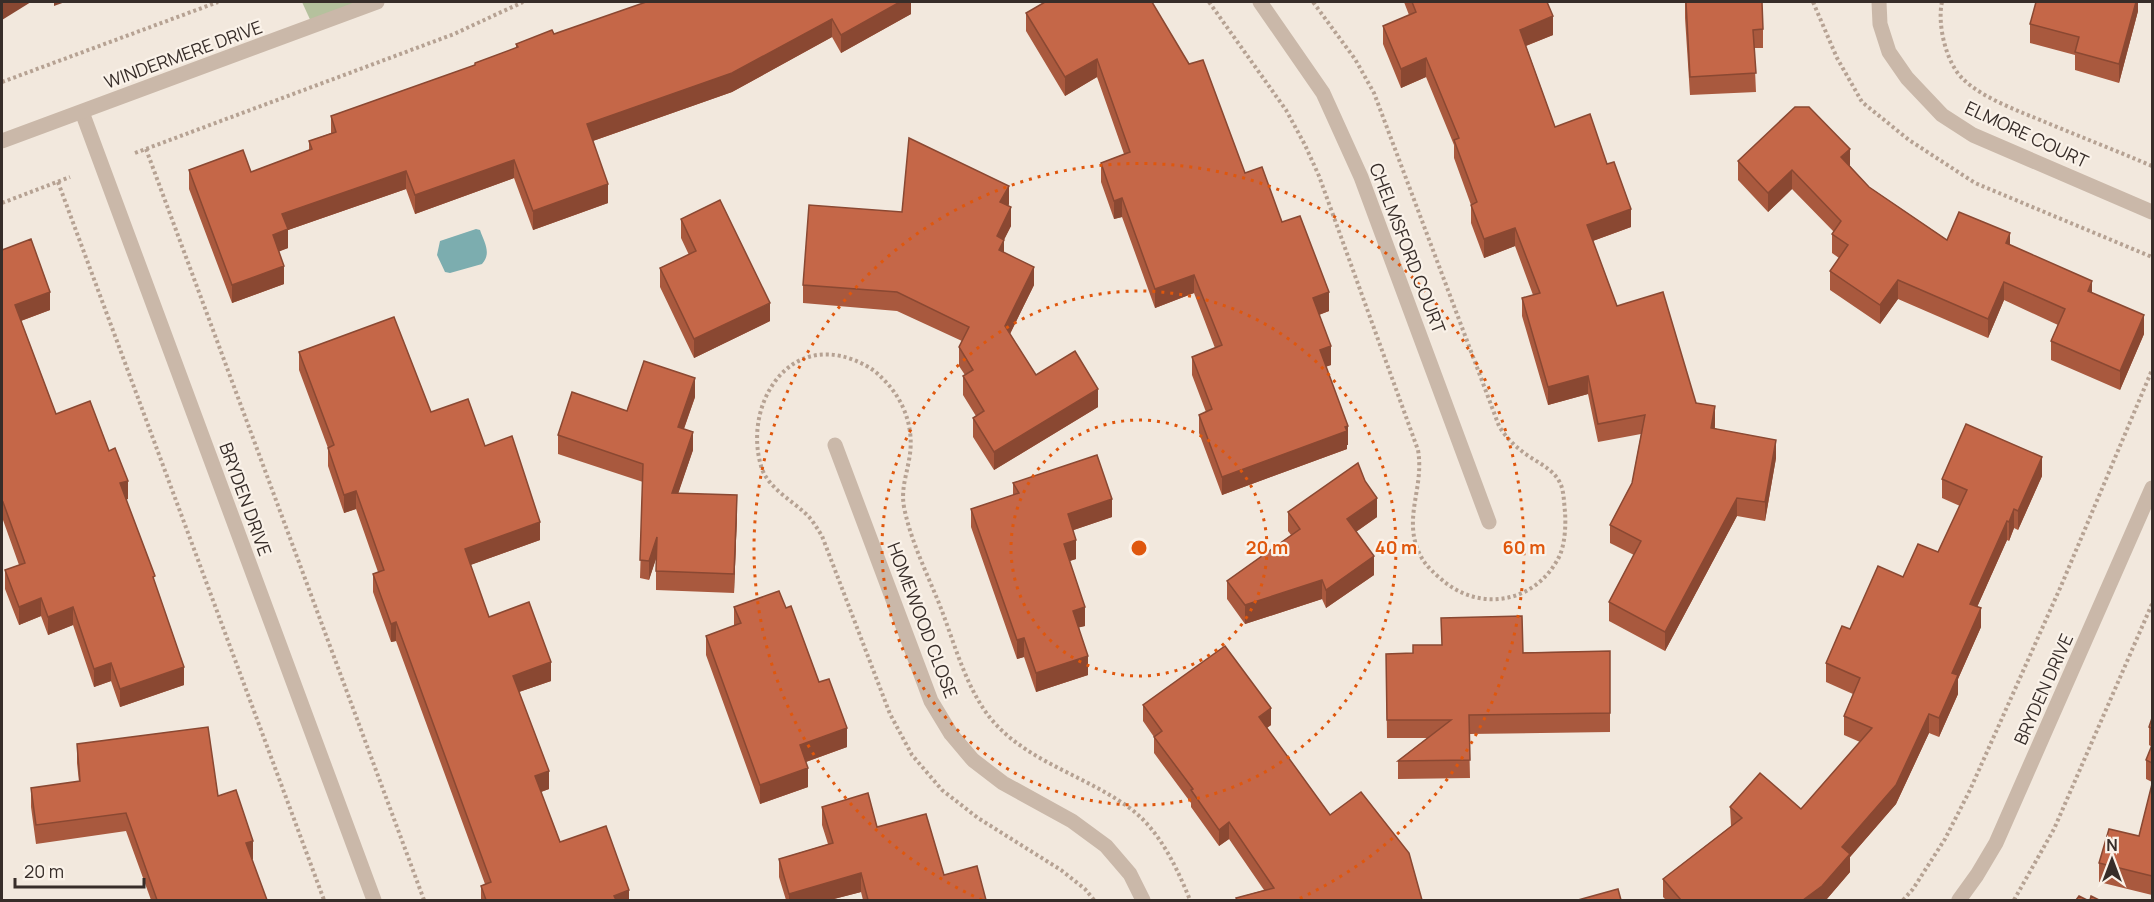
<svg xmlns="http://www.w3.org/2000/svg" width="2154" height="902" font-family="Manrope,sans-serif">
  <rect width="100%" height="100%" fill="#f2e8dd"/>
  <path fill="#b5c19d" d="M302,2H360L313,26Z"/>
  <path fill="#7cadaf" d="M476,229L480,230C484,242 492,253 482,264L450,273L445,272L437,255L440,241Z"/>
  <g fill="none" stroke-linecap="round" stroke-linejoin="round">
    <g stroke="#b6a293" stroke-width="4" stroke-dasharray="3 3" stroke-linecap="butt">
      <path d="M1209,2L1286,110L1305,145L1319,176L1418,450C1424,485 1406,512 1416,545C1421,560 1428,568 1440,578C1478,613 1535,604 1559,557C1565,545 1566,525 1565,512C1564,503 1564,493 1561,485C1555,470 1540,464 1527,455C1516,447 1506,438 1499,426L1374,93L1355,59L1313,2"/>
      <path d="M1813,2L1837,58L1862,102L1909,140L1975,183L2152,257"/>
      <path d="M1942,2C1937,24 1946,63 1963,79C1982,98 2021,112 2045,122C2081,137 2117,151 2152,166"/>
      <path d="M2,82L218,2"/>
      <path d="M146,149L424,900"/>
      <path d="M135,153L454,34L523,2"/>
      <path d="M58,182L324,900"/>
      <path d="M2,203L70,177"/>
      <path d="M1094,900L1085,889L1061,870L978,818L942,790L912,755L890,714L822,536C817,528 812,519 805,513C791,500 769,488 762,469C742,409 785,333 854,360C864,364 875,370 882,378C905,400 915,430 909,460C906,477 901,490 904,507C911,543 929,577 942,611C954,643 964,679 983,708C1017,760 1083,773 1131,809C1160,831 1177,868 1190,900"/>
      <path d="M1903,900L1913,889L1945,839L1970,790L2061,586L2152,370"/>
      <path d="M2014,900L2054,829L2152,604"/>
    </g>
    <g stroke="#cab8a9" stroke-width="15">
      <path d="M1260,2L1323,93L1361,177L1489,522"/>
      <path d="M1879,2L1880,24L1889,52L1907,78L1942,115L1973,135L2152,212"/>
      <path d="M82,112L374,900"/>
      <path d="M2,141L377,2"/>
      <path d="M835,445L931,701L951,734L973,760L1003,783L1072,821L1106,846L1130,874L1143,900"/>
      <path d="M1959,900L1977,875L1996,843L2152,488"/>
    </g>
  </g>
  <g fill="#a9593e">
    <path d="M911,2V14L841,53L832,37L732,92L593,141L608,203L533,230L514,178L415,214L406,189L288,230V248L279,251L284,284L232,303L189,189V170L251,172L309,150V141L331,133V116L475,65V63L516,48V44L554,34Z"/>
    <path d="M1045,2L1245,173L1282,222L1329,311L1319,315L1331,365L1326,366L1348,445H1347V449L1222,495L1199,433V415L1206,412L1192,375V357L1215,348L1194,293L1155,308L1122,217L1114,219L1101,182V163L1124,154L1097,77L1065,96L1026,31V13Z"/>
    <path d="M1404,2H1547L1553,35L1526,46L1555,127L1607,164L1631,227L1593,241L1617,306L1715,425V428L1776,458L1765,521L1737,516L1665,651L1609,621V602L1634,555L1610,543V525L1632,483L1641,434L1598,442L1588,394L1548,405L1522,316V298L1533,295L1515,246L1484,258L1471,223V205L1454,158V145L1426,77L1401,88L1383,44V26L1409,15Z"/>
    <path d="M1685,2L1763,29V48H1754L1756,92L1690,95L1685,18Z"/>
    <path d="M2138,2V11L2119,83L2075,70V55L2030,43V24Z"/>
    <path d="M1738,161L1850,166L1869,187L1947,240L2010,245L2092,293L2144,334L2120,390L2051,360V341L2058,325L2004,300L1988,338L1898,299L1880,324L1830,290V271L1839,258L1832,253V234L1834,232L1792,189L1768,212L1738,180Z"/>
    <path d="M1009,204L1008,206L1011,226L1004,239V252L1034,285L1010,334L1036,375L1098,407L994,470L973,437V418L976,416L963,395V376L965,375L959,366V347L962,341L897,311L803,303V285L902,212Z"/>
    <path d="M681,219L770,321L694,358L660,287V268L689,255L681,238Z"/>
    <path d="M2,250L50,310L21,321L56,414L109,451L128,499H126L155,583L184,685L120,707L111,681L94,687L73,625L48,635L41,616L19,625L5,589V570L19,565L3,520Z"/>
    <path d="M299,352L431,412L485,446L540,540L470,565L489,617L551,681L519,692L549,789L541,792L560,842L629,900H481V886L485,884L396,641L391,642L373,592V574L378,572L356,509L344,513L328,466V448L299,370Z"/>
    <path d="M695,397L684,429L693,450L678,493L737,514L734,593L656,590V558L649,580L640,578L643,482L558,454V435L627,411Z"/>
    <path d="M2042,476L2018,530L2014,528L2009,541L2007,540L1977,607L1981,627L1958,679V694L1939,737L1929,733L1896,804L1850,857V872L1826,900H1666L1663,897V879L1731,826L1730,807L1801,809L1860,742L1844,735V716L1853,694L1826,682V663L1850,629L1903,577L1938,552L1960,506L1942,498V479Z"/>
    <path d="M1013,483L1112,517L1073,530L1076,559L1069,561L1085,626L1079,627L1088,675L1036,692L1024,657L1017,659L971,527V509L1013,495Z"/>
    <path d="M1288,512L1377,517L1356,532L1374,575L1326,608L1322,599L1245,624L1227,599V581L1291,535L1288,531Z"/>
    <path d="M734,607L786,608L819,682L847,747L806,762L808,787L760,804L706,655V636L734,626Z"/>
    <path d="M1610,651V732L1469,734L1470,778L1398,779V761L1427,738H1387L1386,654Z"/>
    <path d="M1143,705L1271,725L1267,728L1330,815L1422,900H1236V898L1264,890L1229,839L1219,846L1191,807V803L1154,753V737L1143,721Z"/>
    <path d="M2152,718V782L2146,779V760L2152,747L2149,745V727Z"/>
    <path d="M77,744L218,796L253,859L252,860L267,900H151L126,831L36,844L31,807V788L79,782L77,763Z"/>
    <path d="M2152,784V895L2099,882V863L2139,836Z"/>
    <path d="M822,807L877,827L944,875L986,900H863L861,892L830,900H786L779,877V859L828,844L822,825Z"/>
  </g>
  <g fill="#8a4832">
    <path d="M2,2H31L2,20Z"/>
    <path d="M54,2H65L54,6Z"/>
    <path d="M900,2H911V14L841,53V35Z"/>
    <path d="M2136,2H2138V11L2119,83V64Z"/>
    <path d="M1553,16V35L1520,48V30Z"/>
    <path d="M832,19V37L732,92L587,143V124Z"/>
    <path d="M1426,58V77L1401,88V69Z"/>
    <path d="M1097,59V77L1065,96V77Z"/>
    <path d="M1850,149V168L1841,157Z"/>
    <path d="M514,160V178L415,214V195Z"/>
    <path d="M1792,170V189L1768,212V193Z"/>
    <path d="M406,171V189L288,230V248L273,254V235L282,214Z"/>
    <path d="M608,184V203L533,230V211Z"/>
    <path d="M1009,186V204L1000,221V202Z"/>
    <path d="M1122,198V217L1114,219V201Z"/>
    <path d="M1011,207V226L997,254V236Z"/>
    <path d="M1631,209V227L1587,243V225Z"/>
    <path d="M1515,228V246L1484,258V239Z"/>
    <path d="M2010,233V252L2006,243Z"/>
    <path d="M1004,240V258L999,250Z"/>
    <path d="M284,266V284L232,303V285Z"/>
    <path d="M1034,267V285L1005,344V326Z"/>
    <path d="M1194,275V293L1155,308V289Z"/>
    <path d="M1898,280V299L1880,324V305Z"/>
    <path d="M2092,281V299L2088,291Z"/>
    <path d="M2004,282V300L1988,338V319Z"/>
    <path d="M50,292V310L15,323V305Z"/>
    <path d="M1329,292V311L1313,317V298Z"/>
    <path d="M770,303V321L694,358V339Z"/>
    <path d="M2144,315V334L2120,390V371Z"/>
    <path d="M1331,346V365L1320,369V350Z"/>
    <path d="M1588,376V394L1548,405V387Z"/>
    <path d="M695,378V397L678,445V427Z"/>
    <path d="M1098,389V407L994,470V452Z"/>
    <path d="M1715,406V425L1711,446V428Z"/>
    <path d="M1348,426V445H1347V449L1222,495V477Z"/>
    <path d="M693,432V450L672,512V493Z"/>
    <path d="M1776,440V458L1765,521V502Z"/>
    <path d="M2042,457V476L2018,530V511Z"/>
    <path d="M128,481V499L120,502V483Z"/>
    <path d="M356,491V509L344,513V495Z"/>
    <path d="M737,495V514L734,593V574Z"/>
    <path d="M1377,498V517L1347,538V519Z"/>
    <path d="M1737,498V516L1665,651V632Z"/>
    <path d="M1112,499V517L1068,532V514Z"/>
    <path d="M3,502V520L2,521V503Z"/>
    <path d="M2014,509V528L2009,541V522Z"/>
    <path d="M2007,521V540L1970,623V604Z"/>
    <path d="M540,522V540L465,567V549Z"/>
    <path d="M657,537V556L649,580V561Z"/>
    <path d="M1076,540V559L1064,563V544Z"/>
    <path d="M1374,556V575L1326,608V590Z"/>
    <path d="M1322,580V599L1245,624V605Z"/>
    <path d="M41,598V616L19,625V607Z"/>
    <path d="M73,607V625L48,635V617Z"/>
    <path d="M1085,607V626L1073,629V611Z"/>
    <path d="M1981,608V627L1958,679V694L1939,737V718L1952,673Z"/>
    <path d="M396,622V641L391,642V624Z"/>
    <path d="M1024,638V657L1017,659V640Z"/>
    <path d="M1088,656V675L1036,692V673Z"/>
    <path d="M551,662V681L513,694V676Z"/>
    <path d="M111,663V681L94,687V669Z"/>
    <path d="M184,667V685L120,707V689Z"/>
    <path d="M1271,708V725L1259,733V717Z"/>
    <path d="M1929,714V733L1896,804L1850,857V872L1826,900H1803L1842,847Z"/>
    <path d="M847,728V747L800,764V745Z"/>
    <path d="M808,768V787L760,804V785Z"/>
    <path d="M549,771V789L535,794V776Z"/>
    <path d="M1229,822V839L1219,846V830Z"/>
    <path d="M253,841V859L246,862V843Z"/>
    <path d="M861,873V892L830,900H789V894Z"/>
    <path d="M629,890V900H614V896Z"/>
  </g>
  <g fill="#c56748" stroke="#8a4832" stroke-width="1.5">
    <path d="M646,2H900L841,35L832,19L732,73L587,124L608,184L533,211L514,160L415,195L406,171L282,214L288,229L273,235L284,266L232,285L189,170L243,150L251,172L312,149L309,141L336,132L331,116L475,65V63L518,47L516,44L552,30L554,34Z"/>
    <path d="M1045,2H1152L1189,64L1203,60L1245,173L1262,167L1282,222L1300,216L1329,292L1313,298L1331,346L1320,350L1348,426L1345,427L1347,431L1222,477L1199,415L1212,409L1192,357L1222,345L1194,275L1155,289L1122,198L1114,201L1101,163L1130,152L1097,59L1065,77L1026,13Z"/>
    <path d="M1412,2H1547L1553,16L1520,30L1555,127L1590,114L1607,164L1614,162L1631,209L1587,225L1617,306L1663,292L1696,403L1715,406L1711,428L1776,440L1765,502L1737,498L1665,632L1609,602L1641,541L1610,525L1632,483L1645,415L1598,424L1588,376L1548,387L1522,298L1540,293L1515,228L1484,239L1471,205L1477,202L1454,140L1459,138L1426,58L1401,69L1383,26L1416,12Z"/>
    <path d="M1686,2H1762L1763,29L1753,30L1756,73L1690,77Z"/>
    <path d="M2036,2H2136L2119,64L2075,52L2079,37L2030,24Z"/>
    <path d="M1795,107H1809L1850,149L1841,157L1869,187L1947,240L1959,212L2010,233L2006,243L2092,281L2088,291L2144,315L2120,371L2051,341L2065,309L2004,282L1988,319L1898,280L1880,305L1830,271L1848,245L1832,234L1841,221L1792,170L1768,193L1738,161Z"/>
    <path d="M909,138L1009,186L1000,202L1011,207L997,236L1004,240L999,250L1034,267L1005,326L1036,375L1075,351L1098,389L994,452L973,418L984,411L963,376L973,370L959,347L969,327L897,292L803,285L809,205L902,212Z"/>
    <path d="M720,200L770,303L694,339L660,268L696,251L681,219Z"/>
    <path d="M31,239L50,292L15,305L56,414L90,401L109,451L115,448L128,481L120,483L155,576L153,577L184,667L120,689L111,663L94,669L73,607L48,617L41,598L19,607L5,570L25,563L3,502L2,503V250Z"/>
    <path d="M394,317L431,412L468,399L485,446L512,436L540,522L465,549L489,617L529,602L551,662L513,676L549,771L535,776L560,842L606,826L629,890L614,896L616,900H486L481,886L491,882L396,622L391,624L373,574L384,570L356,491L344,495L328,448L334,445L299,352Z"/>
    <path d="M644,361L695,378L678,427L693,432L672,493L737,495L734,574L656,571L657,537L649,561L640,560L643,464L558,435L572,392L627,411Z"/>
    <path d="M1966,424L2042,457L2018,511L2014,509L2009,522L2007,521L1970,604L1981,608L1952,673L1958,675L1939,718L1929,714L1896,785L1842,847L1850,854L1822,886L1803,900H1681L1663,879L1742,818L1730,807L1760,773L1801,809L1872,728L1844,716L1860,678L1826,663L1842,626L1850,629L1878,566L1903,577L1918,544L1938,552L1967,490L1942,479Z"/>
    <path d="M1097,455L1112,499L1068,514L1076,540L1064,544L1085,607L1073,611L1088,656L1036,673L1024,638L1017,640L971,509L1019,493L1013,483Z"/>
    <path d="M1358,463L1365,481L1377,498L1347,519L1374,556L1326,590L1322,580L1245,605L1227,581L1300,529L1288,512Z"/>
    <path d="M779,591L786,608L791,606L819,682L829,679L847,728L800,745L808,768L760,785L706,636L741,623L734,607Z"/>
    <path d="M1522,616L1523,653L1610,651V713L1469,715L1470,760L1398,761L1451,720H1387L1386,654L1413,653V645H1442L1441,618Z"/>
    <path d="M1225,646L1271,708L1259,717L1330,815L1361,792L1409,853L1422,900H1237L1236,898L1274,888L1229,822L1219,830L1191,790L1193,789L1154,737L1162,731L1143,705Z"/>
    <path d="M2152,718V728L2149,727Z"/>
    <path d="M208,727L218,796L236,790L253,841L246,843L267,900H157L126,813L36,825L31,788L80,781L77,744Z"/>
    <path d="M2152,745V763L2146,760Z"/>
    <path d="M2152,784V876L2099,863L2109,829L2139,836Z"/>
    <path d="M868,793L877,827L926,814L944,875L977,866L986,900H868L861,873L789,894L779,859L833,843L822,807Z"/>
    <path d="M1618,889L1621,900H1578Z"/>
    <path d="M2079,896L2087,900H2076Z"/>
    <path d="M2091,896L2099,900H2090Z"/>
  </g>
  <g fill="none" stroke="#df570d" stroke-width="3" stroke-dasharray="3 6">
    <circle cx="1139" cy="548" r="128"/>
    <circle cx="1139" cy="548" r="257"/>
    <path d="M982 900A385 385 0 1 1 1296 900"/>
  </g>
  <g text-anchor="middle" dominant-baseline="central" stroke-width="4.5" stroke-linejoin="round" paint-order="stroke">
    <g font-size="18" fill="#372d29" stroke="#faf2e9">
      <text transform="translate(183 54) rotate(-20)">WINDERMERE DRIVE</text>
      <text transform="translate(2027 134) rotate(25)">ELMORE COURT</text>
      <text transform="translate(1408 248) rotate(69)">CHELMSFORD COURT</text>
      <text transform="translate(246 499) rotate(70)">BRYDEN DRIVE</text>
      <text transform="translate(923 620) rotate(69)">HOMEWOOD CLOSE</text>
      <text transform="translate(2043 689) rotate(-66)">BRYDEN DRIVE</text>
    </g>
  </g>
  <circle cx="1139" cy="548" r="9" fill="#df570d" stroke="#faf2e9" stroke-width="3"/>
  <g font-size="18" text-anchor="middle" font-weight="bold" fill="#df570d" stroke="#faf2e9" stroke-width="4.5" stroke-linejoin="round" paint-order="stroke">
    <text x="1267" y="554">20 m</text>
    <text x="1396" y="554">40 m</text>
    <text x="1524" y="554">60 m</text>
  </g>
  <rect width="2154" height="902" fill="none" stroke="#372d29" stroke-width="6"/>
  <g transform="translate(2112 860)" stroke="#faf2e9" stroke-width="4.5" paint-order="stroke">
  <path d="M0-4.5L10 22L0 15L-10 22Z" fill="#372d29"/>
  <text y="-9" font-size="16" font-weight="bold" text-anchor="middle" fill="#372d29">N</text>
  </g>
  <path d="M15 878v9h129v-9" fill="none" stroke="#372d29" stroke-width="3"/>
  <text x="24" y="878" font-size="18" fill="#372d29" stroke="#faf2e9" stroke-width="4.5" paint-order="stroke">20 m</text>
</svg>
